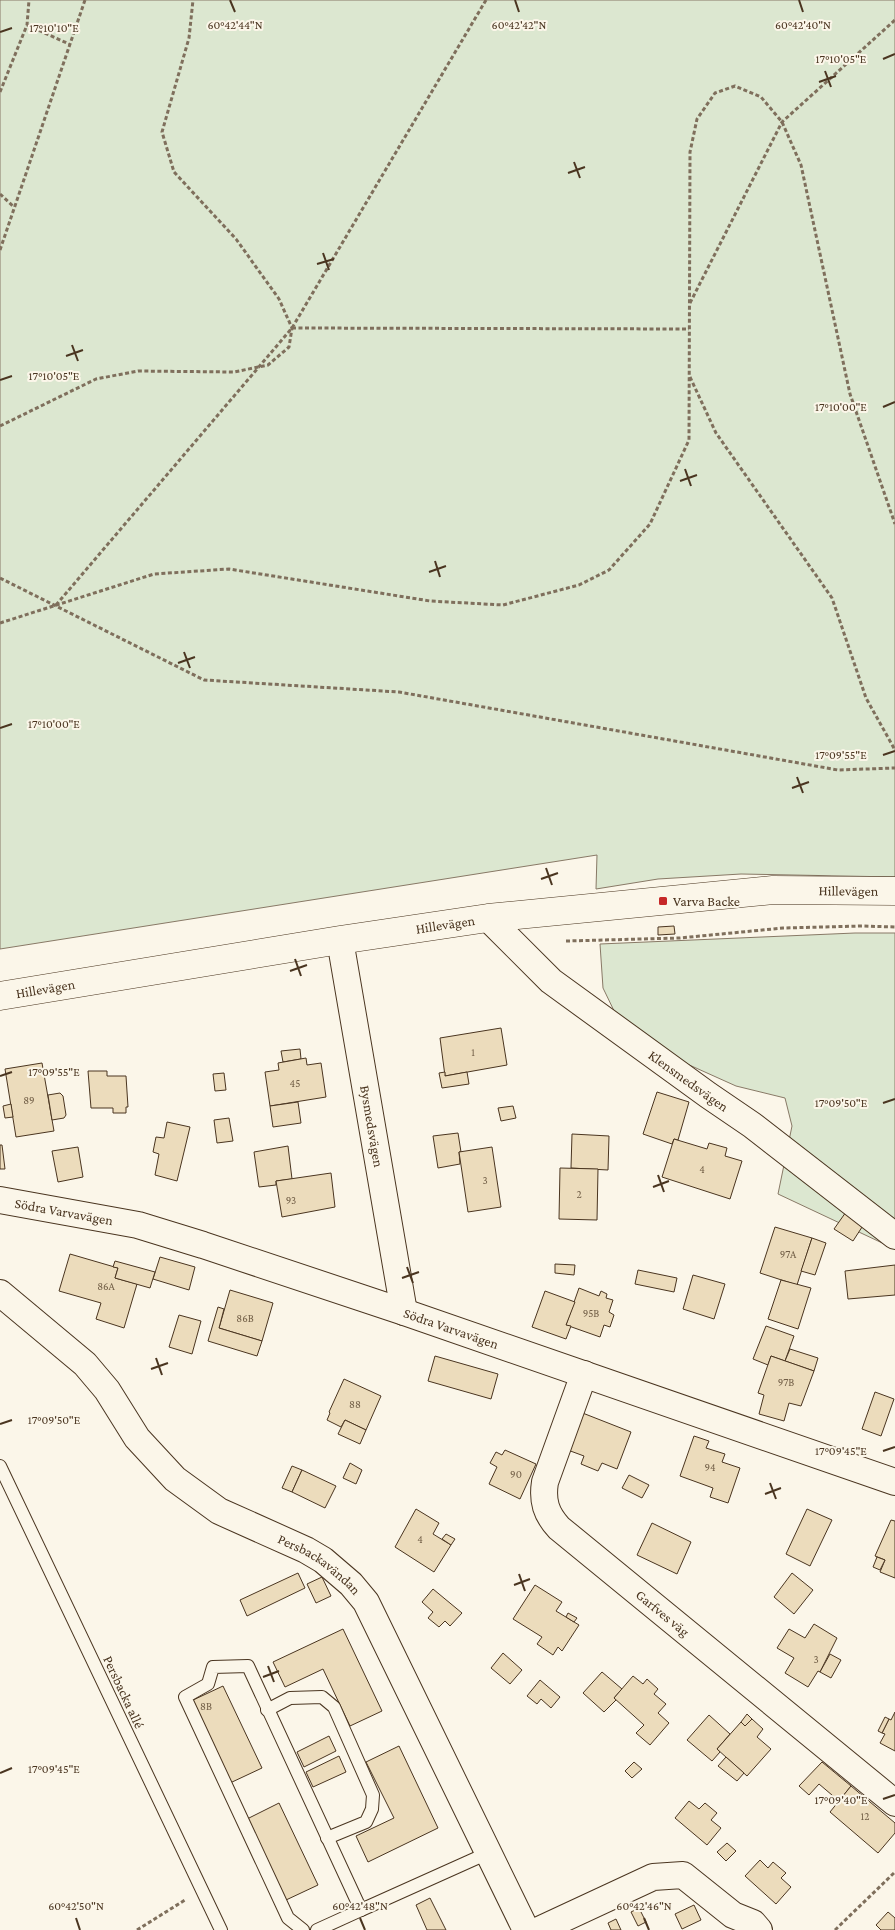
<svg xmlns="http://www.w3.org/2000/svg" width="895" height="1930" font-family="'Crimson Pro',serif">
  <rect width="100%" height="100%" fill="#fbf6e9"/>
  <g fill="#dce7d0" stroke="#887966">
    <path d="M0,0H895V877L741,874L658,879L596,889L597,855L0,949Z"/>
    <path d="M855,933H895V1249L778,1194L792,1126L785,1098L736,1086L656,1050L618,1019L603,988L600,944Z"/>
  </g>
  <g fill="#ecdcbc" stroke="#4a3520">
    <path d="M674,926L675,934L658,935V927Z"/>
    <path d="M501,1028L507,1065L445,1076L440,1038Z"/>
    <path d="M300,1049L301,1059L283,1062L281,1051Z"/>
    <path d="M306,1058L307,1065L321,1063L326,1097L270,1106L265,1072L279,1070L278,1063Z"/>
    <path d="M42,1063L54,1131L16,1137L5,1069Z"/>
    <path d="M88,1071H107V1076H126L128,1107H126V1113H113V1108H91Z"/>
    <path d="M445,1072V1076L467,1072L469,1084L442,1088L439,1073Z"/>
    <path d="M224,1073L226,1090L215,1091L213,1074Z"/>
    <path d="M657,1092L689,1102L678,1140L674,1139L672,1144L643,1134Z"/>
    <path d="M60,1093L63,1096L66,1115L64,1118L52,1120L48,1095Z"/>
    <path d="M298,1102L301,1123L273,1127L270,1106Z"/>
    <path d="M11,1104L13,1117L5,1118L3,1106Z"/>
    <path d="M513,1106L516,1118L501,1121L498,1108Z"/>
    <path d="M229,1118L233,1141L217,1143L214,1120Z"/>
    <path d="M167,1122L190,1127L177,1181L155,1175L159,1154L153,1152L156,1137L164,1138Z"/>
    <path d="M458,1133L461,1152H459L460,1164L438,1168L433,1136Z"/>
    <path d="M572,1134L609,1136L608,1170L571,1168Z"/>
    <path d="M674,1139L707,1149L709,1143L727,1148L725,1156L742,1161L730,1199L662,1177Z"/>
    <path d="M0,1145H2L5,1169H0Z"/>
    <path d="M288,1146L292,1179L276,1181V1185L259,1187L254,1152Z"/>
    <path d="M78,1147L83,1177L58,1182L52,1151Z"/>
    <path d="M492,1147L501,1207L468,1212L459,1152Z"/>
    <path d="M560,1168L598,1169L597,1220L559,1219Z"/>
    <path d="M331,1173L335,1207L282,1217L276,1181Z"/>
    <path d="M846,1212L864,1224L853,1241L834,1229Z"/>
    <path d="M775,1227L812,1238L797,1285L760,1273Z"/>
    <path d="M812,1238L826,1243L815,1275L801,1271Z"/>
    <path d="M70,1254L118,1268L115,1278L137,1284L124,1328L96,1319L101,1303L59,1291Z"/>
    <path d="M160,1257L195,1267L189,1290L153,1279Z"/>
    <path d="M115,1261L155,1272L150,1288L115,1278L118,1268L113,1267Z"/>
    <path d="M555,1264L575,1265L574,1275L555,1273Z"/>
    <path d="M895,1265V1295L848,1299L845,1271Z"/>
    <path d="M638,1270L677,1278L674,1292L635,1284Z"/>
    <path d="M693,1275L725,1284L714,1319L683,1309Z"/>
    <path d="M781,1280L811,1288L798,1329L768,1319Z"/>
    <path d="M579,1288L599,1296L601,1291L607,1294L606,1298L613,1300L609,1312L614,1315L610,1327L604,1325L600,1337L566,1325Z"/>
    <path d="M230,1290L273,1303L262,1341L219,1328Z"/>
    <path d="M545,1291L575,1302L566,1325L571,1326L566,1339L532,1327Z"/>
    <path d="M218,1307L224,1309L219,1328L262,1341L257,1356L208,1341Z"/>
    <path d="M179,1315L201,1321L192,1354L169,1347Z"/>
    <path d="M766,1326L794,1336L785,1361L771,1356L768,1365L753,1359Z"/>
    <path d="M790,1349L818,1358L814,1371L785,1361Z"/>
    <path d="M435,1356L498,1374L491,1399L428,1381Z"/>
    <path d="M771,1356L814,1371L801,1406L789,1403L784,1421L759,1414L764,1395L758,1393Z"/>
    <path d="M344,1379L381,1396L366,1430L345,1420L341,1427L327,1420L330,1413L329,1412Z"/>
    <path d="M875,1392L894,1399L881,1436L862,1429Z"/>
    <path d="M580,1412L631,1432L617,1469L602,1463L598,1471L581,1464L584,1456L565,1449Z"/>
    <path d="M345,1420L366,1430L360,1444L338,1434Z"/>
    <path d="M694,1436L709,1441L706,1448L725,1454L722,1462L740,1468L728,1503L710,1497L713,1488L680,1476Z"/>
    <path d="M505,1450L536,1464L520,1499L489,1484L497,1467L490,1463L496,1452L502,1455Z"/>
    <path d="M350,1463L362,1470L356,1484L343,1478Z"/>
    <path d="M292,1466L302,1470L292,1492L282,1488Z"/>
    <path d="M302,1470L336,1486L325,1508L292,1492Z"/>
    <path d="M629,1475L649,1485L642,1498L622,1488Z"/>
    <path d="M416,1509L439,1523L433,1534L451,1545L434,1572L395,1547Z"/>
    <path d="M807,1509L832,1520L810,1566L786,1554Z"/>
    <path d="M891,1520L895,1521V1578L880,1572L885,1560L875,1556Z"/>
    <path d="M652,1523L691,1542L677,1574L637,1555Z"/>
    <path d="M446,1534L455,1539L451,1545L442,1539Z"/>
    <path d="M877,1557L885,1560L880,1570L873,1567Z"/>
    <path d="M298,1573L305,1588L247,1616L240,1600Z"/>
    <path d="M792,1573L813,1590L794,1614L774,1597Z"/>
    <path d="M322,1577L331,1596L316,1603L307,1584Z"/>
    <path d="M535,1585L562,1602L556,1611L579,1625L562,1651L558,1647L553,1655L537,1644L542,1637L513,1619Z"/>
    <path d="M433,1589L462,1613L450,1626L445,1621L439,1627L428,1618L433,1612L422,1602Z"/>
    <path d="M568,1613L577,1618L574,1622L566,1617Z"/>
    <path d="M814,1624L837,1638L820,1672L818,1671L808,1687L785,1673L794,1658L777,1648L789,1629L805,1638Z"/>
    <path d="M343,1629L382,1711L350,1726L323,1669L285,1687L273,1662Z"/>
    <path d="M503,1653L522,1670L510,1684L491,1668Z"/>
    <path d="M830,1654L841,1660L831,1678L820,1672Z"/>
    <path d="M602,1672L622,1689L614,1698L616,1700L604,1712L583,1693Z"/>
    <path d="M633,1676L643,1684L647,1679L658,1689L654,1694L666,1704L658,1713L669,1723L650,1745L636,1733L644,1725L614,1698Z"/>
    <path d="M540,1680L560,1697L551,1708L541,1699L537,1704L527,1696Z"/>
    <path d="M223,1686L262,1768L230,1783L191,1701Z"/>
    <path d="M895,1712V1751L880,1743L885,1734L882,1733L889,1719L891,1720Z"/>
    <path d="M747,1714L752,1719L745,1726L741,1722Z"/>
    <path d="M709,1715L730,1734L717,1749L720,1752L712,1761L687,1740Z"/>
    <path d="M885,1717L889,1719L882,1733L878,1731Z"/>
    <path d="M752,1719L763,1729L757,1737L771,1749L747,1776L717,1749L741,1722L745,1726Z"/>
    <path d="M329,1736L336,1751L304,1767L297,1752Z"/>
    <path d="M399,1746L438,1828L368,1862L356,1836L394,1818L366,1762Z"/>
    <path d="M339,1756L346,1772L313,1787L306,1772Z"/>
    <path d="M726,1757L744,1773L737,1781L718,1766Z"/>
    <path d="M634,1762L642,1769L632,1778L625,1771Z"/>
    <path d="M822,1762L851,1786L839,1801L819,1784L809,1795L799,1786Z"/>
    <path d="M851,1786L895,1823V1833L878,1853L830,1812Z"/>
    <path d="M689,1801L699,1809L705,1803L717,1813L711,1820L721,1828L707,1845L675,1818Z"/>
    <path d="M279,1803L318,1885L286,1900L247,1819Z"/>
    <path d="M727,1843L736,1851L726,1861L717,1852Z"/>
    <path d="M760,1860L768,1868L773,1862L786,1873L781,1878L791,1887L776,1904L745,1876Z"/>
    <path d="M430,1898L446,1930H427L416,1905Z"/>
    <path d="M694,1905L701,1920L682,1929L675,1914Z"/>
    <path d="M639,1908L646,1922L638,1926L631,1912Z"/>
    <path d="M888,1912L895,1918V1930H881L876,1925Z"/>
    <path d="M616,1919L621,1930H611L608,1923Z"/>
  </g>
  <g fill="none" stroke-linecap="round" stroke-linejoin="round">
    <g stroke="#4a3520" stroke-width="14">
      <g id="lane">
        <path d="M0,1466L221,1930"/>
        <path d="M267,1710L290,1698L322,1697L334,1707L373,1795L372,1809L366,1822L327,1838"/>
        <path d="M361,1910L488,1853"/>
        <path d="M303,1930L288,1918L185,1697L208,1684L213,1667L248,1666L361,1910L317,1930"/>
      </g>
    </g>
    <g stroke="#4a3520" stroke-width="28">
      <g id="street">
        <path id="s1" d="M488,918L551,981L708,1095L752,1125L895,1236"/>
        <path id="s2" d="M340,940L404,1312"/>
        <path id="s3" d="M0,1200L138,1225L203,1245L404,1312L895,1482"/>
        <path id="s4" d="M0,1293L85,1364L107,1390L137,1438L175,1479L219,1511L306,1550L323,1560L351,1584L366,1602L526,1930"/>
        <path id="s5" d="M584,1374L545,1482C542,1501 546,1514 559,1528L895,1803"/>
        <path d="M539,1930L653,1877L683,1875L733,1915L753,1923L759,1930"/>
      </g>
    </g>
    <g stroke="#4a3520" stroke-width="29">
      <g id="secondary">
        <path id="s6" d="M0,996L340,940L488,918L773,890L895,891"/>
      </g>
    </g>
    <g stroke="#7f6f5c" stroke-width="3" stroke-dasharray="4 2.5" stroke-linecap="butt">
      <path d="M27,25L69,44"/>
      <path d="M0,92L27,25L29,0"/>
      <path d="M0,194L14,207"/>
      <path d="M0,250L85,0"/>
      <path d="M690,303L782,122L895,20"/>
      <path d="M292,328L689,329"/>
      <path d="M690,377L716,433L832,598L866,698L895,750"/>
      <path d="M0,426L96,379L138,371L234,372L268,365L289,347L292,328L279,299L236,239L174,172L162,132L189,38L193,0"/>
      <path d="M0,578L204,680L399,692L838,770L895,768"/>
      <path d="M56,605L292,328L486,0"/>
      <path d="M0,623L154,574L229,569L430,601L503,605L579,585L609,570L650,524L689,440L690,152L697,119L715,93L735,86L761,97L782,122L801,165L850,394L895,524"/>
      <path d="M566,941L680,938L783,928L862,926L895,927"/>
      <path d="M137,1930L185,1900"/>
      <path d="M835,1930L895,1872"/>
    </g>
    <use href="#lane" stroke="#fbf6e9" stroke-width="12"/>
    <use href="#street" stroke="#fbf6e9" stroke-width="26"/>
    <use href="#secondary" stroke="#fbf6e9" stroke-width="28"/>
  </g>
  <path fill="none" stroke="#4a3520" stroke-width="2" d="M230,0L235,12M515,0L519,12M799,0L803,12M0,32L12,28M883,59L895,54M825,71L831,87M819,82L836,76M574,162L580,178M568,173L585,167M323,253L329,270M317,264L334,259M72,345L78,361M66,356L83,350M0,380L12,376M883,407L895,402M685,469L691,486M680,481L697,475M435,561L440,577M429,572L446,566M184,652L190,668M178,663L195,657M0,728L12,724M883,755L895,751M797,777L803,793M792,788L809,782M546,868L552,885M541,879L558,873M295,959L301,976M290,971L307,965M0,1076L12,1072M883,1103L895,1099M658,1175L664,1192M653,1187L669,1181M407,1267L413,1283M402,1278L419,1272M156,1358L162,1375M151,1369L168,1363M0,1424L12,1420M883,1451L895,1447M770,1483L776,1499M765,1494L781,1488M519,1574L525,1591M514,1585L530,1579M268,1666L274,1682M263,1677L279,1671M0,1773L12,1768M883,1799L895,1795M76,1918L80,1930M360,1918L365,1930M644,1918L649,1930"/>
  <rect fill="#c62828" stroke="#fbf6e9" stroke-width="2" x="658" y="896" width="10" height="10" rx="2.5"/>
  <g text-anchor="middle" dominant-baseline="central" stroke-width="4" stroke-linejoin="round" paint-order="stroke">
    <g font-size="11" fill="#725f47">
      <text x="473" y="1052">1</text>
      <text x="295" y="1083">45</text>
      <text x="29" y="1100">89</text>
      <text x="702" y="1169">4</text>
      <text x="485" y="1180">3</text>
      <text x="579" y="1194">2</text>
      <text x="291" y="1200">93</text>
      <text x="788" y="1254">97A</text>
      <text x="106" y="1286">86A</text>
      <text x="591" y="1313">95B</text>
      <text x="245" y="1318">86B</text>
      <text x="786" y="1382">97B</text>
      <text x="355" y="1404">88</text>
      <text x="710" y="1467">94</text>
      <text x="516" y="1474">90</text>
      <text x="420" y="1539">4</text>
      <text x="816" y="1659">3</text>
      <text x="206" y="1706">8B</text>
      <text x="865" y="1816">12</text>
    </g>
    <g font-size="14" fill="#4a3520" stroke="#fbf6e9">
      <text stroke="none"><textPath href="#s6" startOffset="856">Hillevägen</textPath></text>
      <text stroke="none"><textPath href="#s6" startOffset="451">Hillevägen</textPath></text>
      <text stroke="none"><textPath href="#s6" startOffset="46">Hillevägen</textPath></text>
      <text stroke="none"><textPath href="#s1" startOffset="259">Klensmedsvägen</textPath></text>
      <text stroke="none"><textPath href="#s2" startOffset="189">Bysmedsvägen</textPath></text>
      <text stroke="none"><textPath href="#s3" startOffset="65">Södra Varvavägen</textPath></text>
      <text stroke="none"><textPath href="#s3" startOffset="470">Södra Varvavägen</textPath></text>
      <text stroke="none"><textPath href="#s4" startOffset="426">Persbackavändan</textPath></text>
      <text stroke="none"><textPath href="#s5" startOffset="299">Garfves väg</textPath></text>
      <text transform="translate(124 1692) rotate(65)">Persbacka allé</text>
    </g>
    <g font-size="14" fill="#4a3520" stroke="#fbf6e9" text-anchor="start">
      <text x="673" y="901">Varva Backe</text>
    </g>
  </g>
  <g font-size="12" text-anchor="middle" fill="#4a3520" stroke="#fbf6e9" stroke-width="4" stroke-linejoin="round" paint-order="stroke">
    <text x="803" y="29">60°42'40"N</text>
    <text x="235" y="29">60°42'44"N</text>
    <text x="519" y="29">60°42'42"N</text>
    <text x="54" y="32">17°10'10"E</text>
    <text x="841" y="63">17°10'05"E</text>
    <text x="54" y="380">17°10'05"E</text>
    <text x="841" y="411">17°10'00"E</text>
    <text x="54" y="728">17°10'00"E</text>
    <text x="841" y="759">17°09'55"E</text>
    <text x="54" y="1076">17°09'55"E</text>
    <text x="841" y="1107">17°09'50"E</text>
    <text x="54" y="1424">17°09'50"E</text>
    <text x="841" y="1455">17°09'45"E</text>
    <text x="54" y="1773">17°09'45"E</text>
    <text x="841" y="1804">17°09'40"E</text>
    <text x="76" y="1910">60°42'50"N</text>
    <text x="360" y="1910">60°42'48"N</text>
    <text x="644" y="1910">60°42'46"N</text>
  </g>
</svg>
